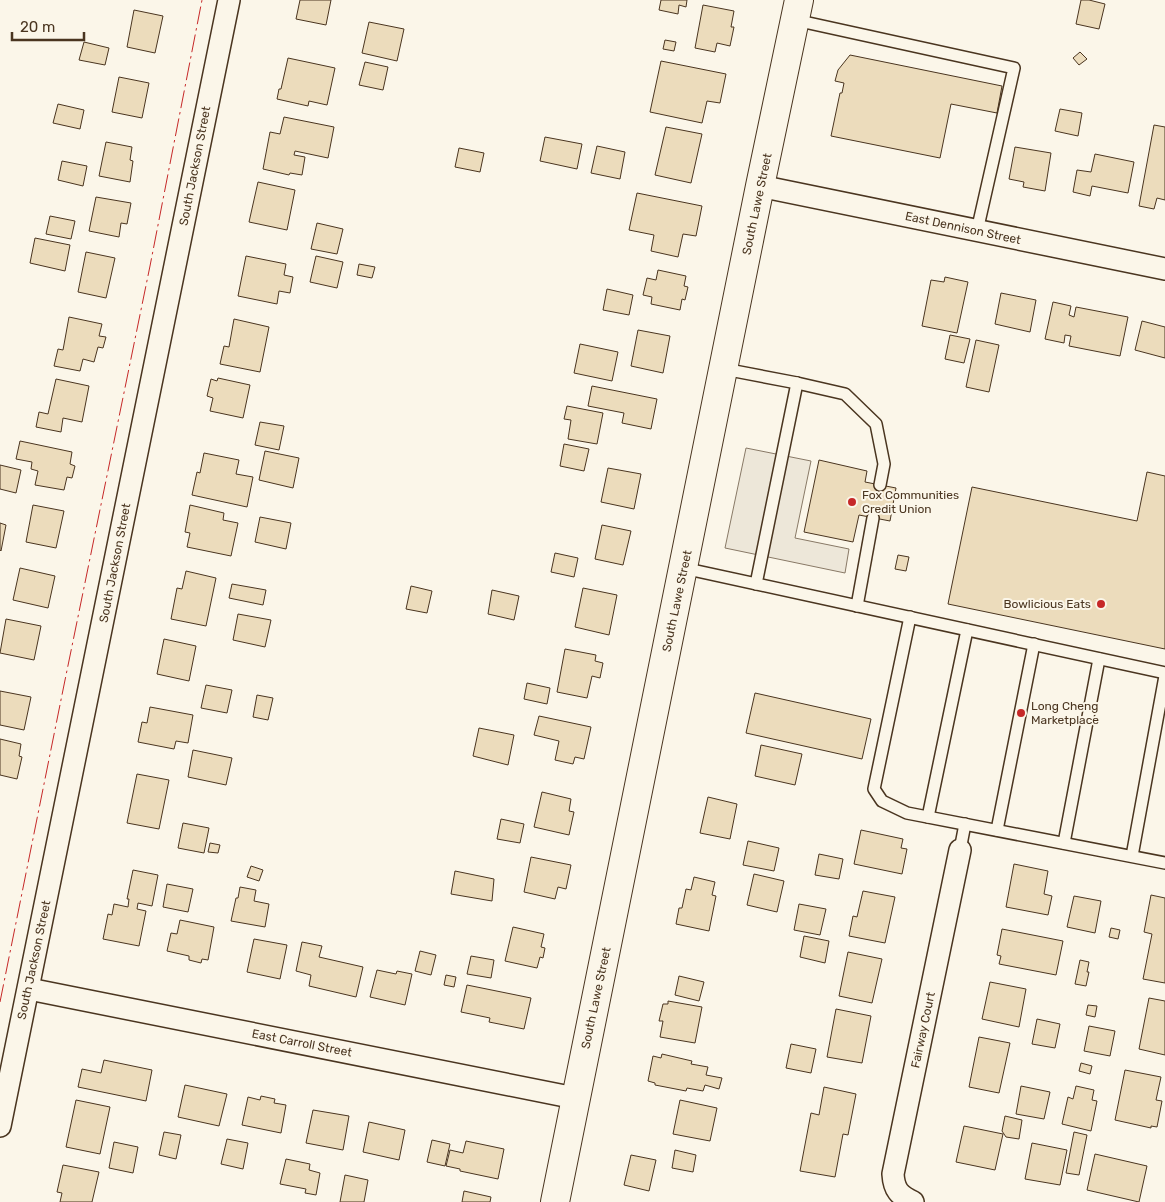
<svg xmlns="http://www.w3.org/2000/svg" width="1165" height="1202" font-family="Rubik,sans-serif">
  <rect width="100%" height="100%" fill="#fbf6e9"/>
  <path fill="#ede7d9" stroke="#887966" d="M746,448L811,461L795,538L849,549L845,573L725,548Z"/>
  <g fill="#ecdcbc" stroke="#4a3520">
    <path d="M300,0H331L326,25L296,19Z"/>
    <path d="M661,0H687L686,7L679,5L678,14L659,10Z"/>
    <path d="M1081,0H1089L1105,4L1099,29L1076,24Z"/>
    <path d="M703,5L734,11L731,27H734L730,46L717,43L715,52L695,48Z"/>
    <path d="M134,10L163,16L155,53L127,47Z"/>
    <path d="M369,22L404,29L397,61L362,53Z"/>
    <path d="M665,40L676,42L674,51L663,49Z"/>
    <path d="M84,42L109,48L105,65L79,60Z"/>
    <path d="M1080,52L1087,59L1079,65L1073,58Z"/>
    <path d="M850,55L1002,86L997,113L951,104L940,158L831,136L840,93H842L844,83L835,81L838,70Z"/>
    <path d="M288,58L335,68L327,105L309,101L308,106L277,99L279,89H281Z"/>
    <path d="M661,61L726,74L720,103L707,101L702,123L650,112Z"/>
    <path d="M365,62L388,67L383,90L359,85Z"/>
    <path d="M119,77L149,83L142,118L112,112Z"/>
    <path d="M58,104L84,110L80,129L53,123Z"/>
    <path d="M1060,109L1082,113L1078,136L1055,131Z"/>
    <path d="M284,117L334,127L328,158L295,151L294,155L305,157L302,175L290,173L289,175L263,169L270,132L280,134Z"/>
    <path d="M1154,125L1165,127V200L1157,198L1154,209L1139,206Z"/>
    <path d="M666,127L702,134L691,183L655,175Z"/>
    <path d="M545,137L582,144L577,169L540,161Z"/>
    <path d="M106,142L132,147L130,160L133,161L130,182L99,176Z"/>
    <path d="M597,146L625,152L620,179L591,173Z"/>
    <path d="M1015,147L1051,153L1045,191L1023,187L1024,182L1009,179Z"/>
    <path d="M459,148L484,153L480,172L455,167Z"/>
    <path d="M1095,154L1134,162L1128,193L1092,186L1090,196L1073,192L1077,170L1091,172Z"/>
    <path d="M62,161L87,166L83,186L58,180Z"/>
    <path d="M258,182L295,190L287,230L249,222Z"/>
    <path d="M637,193L702,206L696,236L683,234L678,257L651,251L654,235L629,230Z"/>
    <path d="M96,197L131,203L127,224L121,223L119,237L89,231Z"/>
    <path d="M50,216L75,221L71,239L46,234Z"/>
    <path d="M317,223L343,229L337,254L311,249Z"/>
    <path d="M35,238L70,245L65,271L30,263Z"/>
    <path d="M86,252L115,258L106,298L78,292Z"/>
    <path d="M246,256L286,264L284,275L293,277L290,293L279,291L277,304L238,296Z"/>
    <path d="M316,256L343,262L337,288L310,282Z"/>
    <path d="M359,264L375,267L372,278L357,275Z"/>
    <path d="M658,270L686,276L684,286L688,287L685,300L682,299L680,310L651,304L652,297L643,295L647,278L656,280Z"/>
    <path d="M945,277L968,282L957,333L922,326L931,280L944,282Z"/>
    <path d="M607,289L633,295L629,315L603,310Z"/>
    <path d="M1001,293L1036,300L1030,332L995,324Z"/>
    <path d="M1053,302L1071,306L1069,315L1074,317L1076,307L1128,317L1120,356L1069,346L1071,336L1065,335L1064,343L1045,339Z"/>
    <path d="M69,317L102,324L99,336L106,337L103,348L98,347L94,362L83,359L80,371L54,366L58,349L63,350Z"/>
    <path d="M234,319L269,327L260,372L220,364L224,346L229,347Z"/>
    <path d="M1142,321L1165,327V358L1135,350Z"/>
    <path d="M638,330L670,336L663,373L631,366Z"/>
    <path d="M950,335L970,339L964,363L945,359Z"/>
    <path d="M976,340L999,345L989,392L966,387Z"/>
    <path d="M580,344L618,352L612,381L574,373Z"/>
    <path d="M218,378L250,385L243,418L210,411L213,398L207,396L211,379L217,381Z"/>
    <path d="M56,379L89,386L82,422L63,418L61,432L36,427L39,412L48,414Z"/>
    <path d="M592,386L657,399L651,429L622,423L624,413L588,406Z"/>
    <path d="M567,406L603,413L597,444L568,439L571,420L564,419Z"/>
    <path d="M260,422L284,426L279,450L255,445Z"/>
    <path d="M20,441L72,452L70,464L75,466L72,478L67,477L64,490L35,485L38,471L31,469L32,462L16,459Z"/>
    <path d="M564,444L589,449L584,471L560,466Z"/>
    <path d="M265,451L299,458L293,488L259,480Z"/>
    <path d="M204,453L239,460L236,474L253,477L247,507L192,495L197,472L200,473Z"/>
    <path d="M819,460L867,471L865,482L896,488L890,521L859,515L853,542L804,532Z"/>
    <path d="M0,465L21,470L16,493L0,489Z"/>
    <path d="M608,468L641,474L634,509L601,502Z"/>
    <path d="M1147,472L1165,476V649L948,604L972,487L1137,521Z"/>
    <path d="M33,505L64,511L56,548L26,542Z"/>
    <path d="M190,505L224,513L223,520L238,523L231,556L187,547L190,533L185,532Z"/>
    <path d="M260,517L291,523L286,549L255,542Z"/>
    <path d="M0,523L6,525L1,551L0,550Z"/>
    <path d="M602,525L631,531L623,565L595,559Z"/>
    <path d="M555,553L578,558L574,577L551,572Z"/>
    <path d="M898,555L909,557L906,571L895,569Z"/>
    <path d="M20,568L55,576L48,608L13,600Z"/>
    <path d="M186,571L216,578L206,626L171,619L177,588L182,589Z"/>
    <path d="M232,584L266,590L263,605L229,598Z"/>
    <path d="M411,586L432,591L427,613L406,609Z"/>
    <path d="M583,588L617,595L609,635L575,627Z"/>
    <path d="M492,590L519,596L514,620L488,614Z"/>
    <path d="M238,614L271,620L265,647L233,640Z"/>
    <path d="M6,619L41,626L34,660L0,653Z"/>
    <path d="M164,639L196,646L189,681L157,674Z"/>
    <path d="M565,649L596,655L595,661L603,663L600,678L592,676L587,698L557,692Z"/>
    <path d="M527,683L550,688L547,704L524,699Z"/>
    <path d="M206,685L232,690L227,713L201,708Z"/>
    <path d="M0,691L31,697L24,730L0,725Z"/>
    <path d="M755,693L871,719L862,759L746,733Z"/>
    <path d="M257,695L273,698L268,720L253,717Z"/>
    <path d="M150,707L193,715L188,743L176,741L174,749L138,742L142,722L147,723Z"/>
    <path d="M539,716L591,727L584,759L575,757L573,764L555,760L559,741L534,735Z"/>
    <path d="M479,728L514,735L508,765L473,756Z"/>
    <path d="M0,739L21,744L19,756L22,757L17,779L0,775Z"/>
    <path d="M761,745L802,754L795,785L755,776Z"/>
    <path d="M193,750L232,758L226,785L188,777Z"/>
    <path d="M137,774L169,780L159,829L127,823Z"/>
    <path d="M542,792L571,799L569,811L574,812L569,835L534,827Z"/>
    <path d="M708,797L737,804L730,839L700,833Z"/>
    <path d="M501,819L524,824L520,843L497,839Z"/>
    <path d="M183,823L209,828L204,853L178,848Z"/>
    <path d="M861,830L903,839L901,848L907,849L902,874L854,864Z"/>
    <path d="M748,841L779,848L774,871L743,865Z"/>
    <path d="M210,843L220,845L218,853L208,852Z"/>
    <path d="M819,854L843,859L839,879L815,875Z"/>
    <path d="M531,857L571,865L566,889L558,887L555,899L524,892Z"/>
    <path d="M1014,864L1048,871L1044,894L1052,896L1048,915L1006,907Z"/>
    <path d="M251,866L263,870L259,881L247,877Z"/>
    <path d="M133,870L158,875L152,906L138,903L137,909L146,911L139,946L103,939L108,914L112,915L114,904L128,907L129,899H127Z"/>
    <path d="M455,871L494,879L492,901L451,894Z"/>
    <path d="M754,874L784,881L777,912L747,905Z"/>
    <path d="M694,877L715,882L712,895L716,896L709,931L676,924L679,908H682L686,889L691,890Z"/>
    <path d="M167,884L193,889L188,912L163,907Z"/>
    <path d="M240,887L256,890L254,901L269,904L265,927L231,921L236,898H238Z"/>
    <path d="M863,891L895,897L885,943L849,936L853,916L857,917Z"/>
    <path d="M1151,895L1165,898V983L1143,979L1152,934L1144,932Z"/>
    <path d="M1074,896L1101,901L1095,933L1067,927Z"/>
    <path d="M799,904L826,909L820,935L794,930Z"/>
    <path d="M180,920L214,927L208,960L202,959L201,963L189,960V956L167,951L171,933L177,934Z"/>
    <path d="M513,927L544,934L541,947L545,948L543,958L540,957L537,968L505,961Z"/>
    <path d="M1111,928L1120,930L1118,939L1109,937Z"/>
    <path d="M1002,929L1063,941L1056,975L999,964L1001,956L997,955Z"/>
    <path d="M804,936L829,941L825,963L800,957Z"/>
    <path d="M254,939L287,945L280,979L247,972Z"/>
    <path d="M302,942L322,946L319,957L363,967L356,997L309,986L311,975L296,971Z"/>
    <path d="M420,951L436,955L431,975L415,971Z"/>
    <path d="M848,952L882,959L872,1003L839,996Z"/>
    <path d="M471,956L494,960L491,978L467,974Z"/>
    <path d="M1080,960L1089,962L1087,972H1089L1086,986L1075,984Z"/>
    <path d="M377,970L396,974L397,971L412,974L405,1005L370,997Z"/>
    <path d="M446,975L456,977L454,987L444,985Z"/>
    <path d="M679,976L704,982L699,1001L675,995Z"/>
    <path d="M990,982L1026,989L1019,1027L982,1019Z"/>
    <path d="M467,985L531,998L524,1029L489,1022L490,1018L461,1012Z"/>
    <path d="M1149,998L1165,1001V1055L1139,1049Z"/>
    <path d="M668,1001L702,1007L695,1043L660,1037L663,1021H659L663,1004H668Z"/>
    <path d="M1088,1005L1097,1006L1095,1017L1086,1015Z"/>
    <path d="M836,1009L871,1016L862,1063L827,1057Z"/>
    <path d="M1037,1019L1060,1024L1055,1048L1032,1044Z"/>
    <path d="M1089,1026L1115,1031L1110,1056L1084,1051Z"/>
    <path d="M979,1037L1010,1043L999,1093L969,1087Z"/>
    <path d="M791,1044L816,1049L811,1073L786,1068Z"/>
    <path d="M662,1054L692,1061L691,1064L708,1067L706,1075L722,1078L719,1089L705,1085L703,1091L687,1088L686,1091L655,1085V1083L648,1081L653,1056L661,1058Z"/>
    <path d="M104,1060L152,1070L146,1101L78,1087L82,1069L101,1073Z"/>
    <path d="M1081,1063L1092,1066L1090,1074L1079,1071Z"/>
    <path d="M1125,1070L1161,1077L1156,1100L1162,1101L1157,1127L1151,1126V1128L1115,1120Z"/>
    <path d="M185,1085L227,1094L219,1126L178,1117Z"/>
    <path d="M1021,1086L1050,1092L1044,1119L1016,1114Z"/>
    <path d="M1076,1086L1094,1090L1092,1100L1097,1101L1091,1131L1062,1124L1068,1097L1073,1099Z"/>
    <path d="M824,1087L856,1094L848,1135L843,1134L835,1177L800,1171L811,1113L819,1115Z"/>
    <path d="M261,1096L275,1099L274,1103L286,1105L281,1133L242,1125L248,1097L260,1100Z"/>
    <path d="M76,1100L110,1107L100,1154L66,1147Z"/>
    <path d="M680,1100L717,1108L710,1141L673,1134Z"/>
    <path d="M313,1110L349,1116L343,1150L306,1143Z"/>
    <path d="M1005,1116L1022,1120L1019,1139L1006,1137L1002,1131Z"/>
    <path d="M369,1122L405,1130L399,1160L363,1152Z"/>
    <path d="M964,1126L1003,1134L995,1170L956,1162Z"/>
    <path d="M164,1132L181,1135L176,1159L159,1155Z"/>
    <path d="M1074,1132L1087,1135L1079,1175L1066,1173Z"/>
    <path d="M227,1139L248,1143L243,1169L221,1164Z"/>
    <path d="M432,1140L450,1144L445,1166L427,1162Z"/>
    <path d="M466,1141L504,1149L498,1179L460,1171V1169L446,1166L450,1150L463,1153Z"/>
    <path d="M114,1142L138,1147L133,1173L109,1168Z"/>
    <path d="M1032,1143L1067,1150L1060,1185L1025,1179Z"/>
    <path d="M675,1150L696,1155L693,1172L672,1168Z"/>
    <path d="M1095,1154L1147,1166L1139,1202L1087,1190Z"/>
    <path d="M631,1155L656,1160L649,1191L624,1185Z"/>
    <path d="M286,1159L310,1164L309,1170L320,1173L316,1195L305,1193L306,1189L280,1184Z"/>
    <path d="M63,1165L99,1172L92,1202H60L62,1193L57,1192Z"/>
    <path d="M345,1175L368,1180L364,1202H340Z"/>
    <path d="M464,1191L491,1197L490,1202H462Z"/>
  </g>
  <g fill="none" stroke-linecap="round" stroke-linejoin="round">
    <g stroke="#4a3520" stroke-width="14">
      <g id="service">
        <path d="M795,20L1014,68L977,231"/>
        <path d="M724,369L797,383L845,394L876,424L884,464L880,485"/>
        <path d="M683,568L1165,673"/>
        <path d="M756,584L797,383"/>
        <path d="M857,606L873,518"/>
        <path d="M910,617L874,789L882,801L907,813L1165,863"/>
        <path d="M928,817L967,630"/>
        <path d="M997,830L1034,644"/>
        <path d="M1064,843L1099,659"/>
        <path d="M960,850L965,824"/>
        <path d="M1132,856L1165,676"/>
      </g>
    </g>
    <g stroke="#4a3520" stroke-width="24">
      <g id="minor">
        <path d="M760,186L1165,269"/>
        <path d="M29,989L575,1098"/>
        <path d="M0,1126L229,0"/>
        <path d="M913,1202C899,1195 894,1190 893,1174L960,850"/>
      </g>
    </g>
    <g stroke="#4a3520" stroke-width="30">
      <path id="secondary" d="M555,1202L760,186L799,0"/>
    </g>
    <use href="#service" stroke="#fbf6e9" stroke-width="11"/>
    <use href="#minor" stroke="#fbf6e9" stroke-width="21"/>
    <use href="#secondary" stroke="#fbf6e9" stroke-width="28"/>
    <path stroke="#c62828" stroke-width="1" stroke-dasharray="18 4 2.5 4" stroke-linecap="butt" d="M0,1002L64,685L150,266L202,0"/>
  </g>
  <g fill="#c62828" stroke="#fbf6e9" stroke-width="2">
    <circle cx="852" cy="502" r="5"/>
    <circle cx="1101" cy="604" r="5"/>
    <circle cx="1021" cy="713" r="5"/>
  </g>
  <g text-anchor="middle" dominant-baseline="central" stroke-width="4" stroke-linejoin="round" paint-order="stroke">
    <g font-size="12" fill="#4a3520" stroke="#fbf6e9">
      <text transform="translate(195 166) rotate(-79)">South Jackson Street</text>
      <text transform="translate(757 204) rotate(-78)">South Lawe Street</text>
      <text transform="translate(963 228) rotate(12)">East Dennison Street</text>
      <text transform="translate(115 563) rotate(-79)">South Jackson Street</text>
      <text transform="translate(677 601) rotate(-78)">South Lawe Street</text>
      <text transform="translate(34 960) rotate(-78)">South Jackson Street</text>
      <text transform="translate(596 998) rotate(-78)">South Lawe Street</text>
      <text transform="translate(923 1030) rotate(-78)">Fairway Court</text>
      <text transform="translate(302 1043) rotate(11)">East Carroll Street</text>
    </g>
    <g font-size="12" fill="#4a3520" stroke="#fbf6e9" text-anchor="start">
      <text x="862" y="495">Fox Communities<tspan x="862" dy="14">Credit Union</tspan></text>
      <text x="1091" y="604" text-anchor="end">Bowlicious Eats</text>
      <text x="1031" y="706">Long Cheng<tspan x="1031" dy="14">Marketplace</tspan></text>
    </g>
  </g>
  <path d="M12 32v8h72v-8" fill="none" stroke="#4a3520" stroke-width="2.5"/>
  <text x="20" y="32" font-size="15" fill="#4a3520" stroke="#fbf6e9" stroke-width="4" paint-order="stroke">20 m</text>
</svg>
